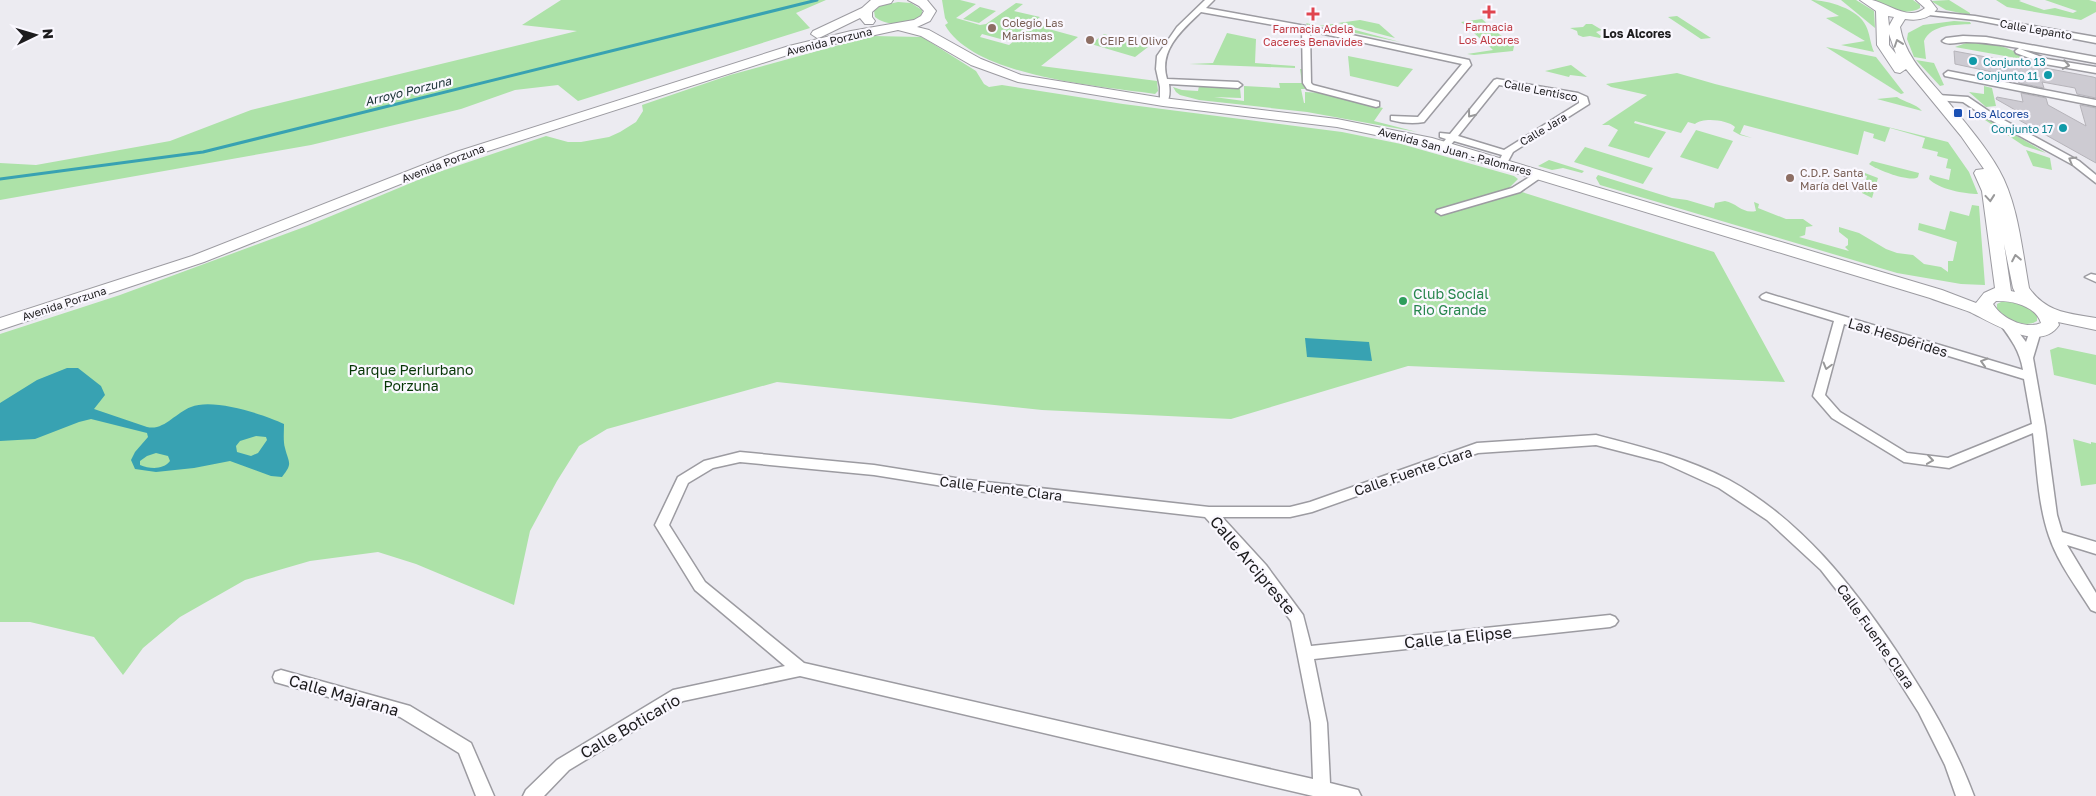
<svg xmlns="http://www.w3.org/2000/svg" width="2096" height="796" font-family="'Golos Text',sans-serif">
  <rect width="100%" height="100%" fill="#ecebf1"/>
  <g fill="#ade2a8">
    <path d="M561,0H826L796,13L810,28L578,101L558,85L515,90L461,109L311,145L0,200V163L36,165L170,141L251,110L577,31L522,25Z"/>
    <path d="M960,0L976,4L956,18L980,25L986,24L1016,3L1023,4L1014,11L1040,17L1008,41L982,34L980,37L1009,45L1036,24L1045,26V28L1078,37L1041,66L1157,81L1158,91L1155,94C1100,86 974,77 945,25L948,23L945,18L942,0Z"/>
    <path d="M1811,0C1827,0 1859,9 1866,26C1870,34 1870,43 1874,52L1841,45L1865,41L1826,18L1839,16Z"/>
    <path d="M1841,0H1856L1874,11L1875,28Z"/>
    <path d="M1874,0H1913L1920,5V8C1908,16 1884,10 1874,0Z"/>
    <path d="M1949,0L1970,13V15L1946,10L1931,1Z"/>
    <path d="M1996,0H2021L2019,1L2044,10L2055,8L2073,13L2077,11L2045,0H2089L2096,2V12L2081,20L2007,7Z"/>
    <path d="M898,2L911,3L922,10V15C910,25 887,27 875,17L874,11L880,6Z"/>
    <path d="M980,7L996,11L979,23L963,19Z"/>
    <path d="M1677,16L1711,38L1701,39L1668,17Z"/>
    <path d="M1482,19L1493,29L1472,31L1461,22Z"/>
    <path d="M1360,20L1379,24L1395,38L1338,23Z"/>
    <path d="M1954,21L1970,22L1971,24C1956,25 1931,24 1924,41L1926,59L1914,57L1907,39L1908,33L1923,25Z"/>
    <path d="M1306,23L1318,26L1333,24L1400,42L1321,26L1319,28L1308,26Z"/>
    <path d="M1586,24H1592L1602,30L1596,32L1601,36L1600,38L1590,36L1583,37L1578,35L1577,31L1570,28L1583,27Z"/>
    <path d="M1495,31L1507,40L1485,43L1474,33Z"/>
    <path d="M1227,33L1256,39L1255,63L1295,66V68L1189,64L1213,63Z"/>
    <path d="M1104,34L1148,47L1135,57L1091,44Z"/>
    <path d="M872,36L922,37L976,71L984,84L989,87L1002,85L1123,104L1342,132L1401,144L1514,176L1518,179L1509,188L1714,252L1785,382L1408,366L1231,419L1042,410L777,382L607,429L579,446L557,481L530,531L514,605L416,564L378,552L310,561L245,580L180,617L143,648L123,675L94,637L30,622H0V334L120,295L307,226L430,175L546,136L568,142H581L609,137L620,132L636,122L643,111L642,105L730,75Z"/>
    <path d="M1509,42L1514,46L1513,51L1474,55L1467,54L1493,50L1488,45Z"/>
    <path d="M1969,42C1990,42 2011,46 2027,60L1955,47Z"/>
    <path d="M1826,47L1876,57L1904,93L1901,94Z"/>
    <path d="M1348,56L1413,69L1398,87L1350,76Z"/>
    <path d="M1916,60L1934,63L1944,85L1940,86Z"/>
    <path d="M1571,65L1587,77L1570,75L1569,77L1545,71Z"/>
    <path d="M1300,69H1304L1305,89H1301L1304,103H1305V92L1324,93L1383,108L1374,121L1417,132L1307,112L1199,100L1180,95L1176,92L1173,87L1182,90L1198,91L1199,86L1240,88L1241,98L1214,97L1244,101V86L1280,88L1279,83H1302Z"/>
    <path d="M1677,73L1715,84L1948,142L1969,172L1978,194C1965,194 1938,189 1929,179L1930,175L1949,180L1951,169L1946,168L1948,159L1937,156L1938,152L1922,148L1925,138L1890,128L1885,142L1873,138L1874,134L1864,131L1858,155L1744,125L1740,134L1752,138L1740,135L1733,131L1735,127C1728,120 1703,117 1695,124L1688,122L1681,133L1635,121L1634,123L1666,132L1649,158L1608,146L1618,130L1609,125H1602L1647,95L1611,87L1606,84Z"/>
    <path d="M1984,86L1992,88L1996,106L1986,107L1969,92L1984,94Z"/>
    <path d="M1897,97C1906,103 1915,103 1922,111L1877,99Z"/>
    <path d="M1979,116H1983L2046,153L2024,146Z"/>
    <path d="M1696,130L1733,141L1718,169L1680,157Z"/>
    <path d="M1585,147L1653,168L1643,184L1574,162Z"/>
    <path d="M2026,150L2050,158L2052,170L2033,166Z"/>
    <path d="M1549,160L1584,171L1582,173L1563,168L1552,170L1538,166Z"/>
    <path d="M1872,161L1919,173L1918,177C1911,183 1877,170 1869,164Z"/>
    <path d="M1852,170H1857L1878,178L1872,198L1862,193L1867,176L1852,172Z"/>
    <path d="M1598,175L1672,198L1687,200L1714,208L1715,203L1725,201C1737,203 1742,214 1756,211L1754,202L1759,204L1758,208L1786,219H1803L1813,226L1806,227L1805,235L1799,237L1849,251L1845,247L1848,245V239L1839,232V227L1859,233L1886,249L1897,253L1913,255L1924,264L1941,267L1948,272V261H1953L1957,242L1918,230L1919,223L1945,230L1950,211L1969,216L1972,205L1979,206L1985,285L1961,284L1897,273L1600,185L1596,178Z"/>
    <path d="M2003,301C2017,301 2028,306 2037,315V321C2024,329 2007,319 1997,309V304Z"/>
    <path d="M2058,347L2096,355V385L2054,375L2050,350Z"/>
    <path d="M2073,439L2091,444V442L2096,443V484L2081,486Z"/>
  </g>
  <g fill="#38a2b2" fill-rule="evenodd">
    <path d="M1305,338L1369,342L1372,361L1307,357Z"/>
    <path d="M67,368H78L101,386L105,395L94,409L147,427C164,431 175,413 191,407C213,398 263,414 284,424C284,432 283,441 285,448C289,464 293,463 282,477L271,476L230,461L194,468L156,472L135,469L131,460L135,452L148,437L147,433L91,419L79,422L35,439L0,441V403L37,380ZM256,436L266,437L267,440L258,453L251,456L237,452L236,446L240,441ZM156,453L168,456L170,461C163,470 150,469 140,465V461L147,456Z"/>
  </g>
  <g fill="none" stroke-linecap="round" stroke-linejoin="round">
    <path stroke="#38a2b2" stroke-width="3" d="M0,179L203,152L817,0"/>
  </g>
  <g fill="#cdcbd2" stroke="#b6b4ba">
    <path d="M1954,51L2093,77L2096,78V98L2077,94L2075,88L2042,82L2044,88L2019,83L2018,80L2011,76L1955,64Z"/>
    <path d="M2021,93L2046,98L2048,105L2086,126L2080,105L2096,108V163L2019,120H2021L2015,117L2024,115L1996,99L1997,97L2023,102Z"/>
  </g>
  <g fill="none" stroke-linecap="round" stroke-linejoin="round">
    <g stroke="#9c9ba1" stroke-width="3">
      <g id="street">
        <path d="M1205,0H1214L1206,8L1333,31L1469,60L1471,65L1424,122C1413,124 1402,123 1391,120V116L1418,117L1462,64L1310,31L1311,83L1313,85L1379,102V106L1376,107L1307,89L1303,83L1302,30L1201,12C1183,29 1158,50 1167,79L1238,82L1242,85L1238,88L1169,84C1170,91 1170,98 1166,104H1160V87L1156,69L1157,56L1177,27Z"/>
        <path d="M1926,11L1975,16L2096,37V43L1975,20L1929,15L1925,13Z"/>
        <path d="M1963,36L1986,37L2096,57V63L2020,49L2047,59L2096,67V73L2045,64L2016,53L2015,51L2019,48C2001,45 1984,42 1966,42C1958,42 1948,46 1942,41L1946,38Z"/>
        <path d="M1948,71L2096,100V106L1945,76L1944,74Z"/>
        <path d="M1497,79L1578,93L1587,97L1589,104L1513,152L1506,165L1503,166L1498,163L1502,155L1454,141L1448,148H1442L1440,146L1446,139L1440,137V133L1450,134L1494,80ZM1499,85L1573,97L1579,100V103L1504,150L1458,136Z"/>
        <path d="M1938,95L1968,97L1993,114L2079,161L2096,175V183L2073,165L1987,118L1963,102L1935,100L1933,98Z"/>
        <path d="M1539,171L1543,172V176L1520,192L1441,215L1436,212L1437,210L1512,188Z"/>
        <path d="M2091,274L2096,275V282L2085,277Z"/>
        <path d="M1766,293L2023,370C2020,351 2011,339 2000,324L2006,320L2010,321L2026,342L2031,328H2039L2041,331L2033,358L2045,426L2057,515L2062,532L2096,542V554L2067,545L2096,593V612L2091,610C2076,586 2058,563 2049,536C2038,504 2037,467 2033,433L1949,468L1904,462L1832,418L1813,396L1834,321L1762,299L1760,297L1762,295ZM1844,324L2024,379L2032,424L1948,458L1907,453L1840,412L1825,395Z"/>
        <path d="M1596,435C1642,447 1687,458 1729,480C1801,520 1852,585 1897,652C1928,699 1954,743 1974,796H1956L1945,765L1919,713L1860,620L1821,570L1767,520L1719,488L1662,462L1596,445L1478,453L1312,512L1290,517H1222L1266,565L1303,615L1311,646L1610,615L1615,617L1618,621L1615,625L1610,627L1314,659L1327,723L1330,783L1358,790L1361,796H1313L800,676L683,701L569,770L544,796H523L526,790L557,760L673,690L785,666L695,590L655,525L678,477L704,461L740,452L874,465L968,480L1209,507H1290L1310,502L1477,443ZM740,462L874,475L968,490L1205,517L1256,573L1291,621L1311,723L1313,779L804,663L705,582L669,525L688,483L713,468Z"/>
        <path d="M281,670L410,706L471,743L494,796H476L459,753L400,717L275,682L273,677L275,672Z"/>
      </g>
    </g>
    <g stroke="#9c9ba1" stroke-width="2">
      <g id="secondary">
        <path d="M871,0H893L891,3L879,6L872,12V17L875,21L873,24H865L860,18L821,37L817,38L811,34L813,31L862,8Z"/>
        <path d="M908,0H927L936,11L930,21L917,27L929,30L981,59L1021,75L1163,98L1337,119L1432,138L1942,290L1976,303L1984,293L1995,288L1982,191L1974,173L1976,170L1984,169L1961,136L1906,69L1900,73L1895,72L1877,45L1876,11L1860,0C1864,0 1869,0 1872,0C1887,3 1909,22 1925,8L1916,0H1930L1937,9C1929,19 1918,21 1905,19L1900,27C1905,56 1925,75 1944,97C1963,120 1984,144 1999,170C2018,203 2022,250 2029,288C2047,313 2068,313 2096,318V330L2058,322L2059,325C2040,354 1991,322 1970,312C1957,307 1943,303 1930,298L1424,145L1337,127L1163,106L1018,82L971,65L921,36L898,30L797,52L466,158L204,262L0,330V318L192,256L456,152L789,46L851,31L914,20L921,16L924,11L919,6ZM1888,16L1894,17L1889,26ZM1889,34L1896,54L1889,45ZM2004,244L2013,288L2015,292L2011,291ZM1996,301C2012,300 2036,306 2041,323C2025,330 2001,318 1993,304Z"/>
      </g>
    </g>
    <use href="#street" fill="#fff" fill-rule="evenodd"/>
    <use href="#secondary" fill="#fff" fill-rule="evenodd"/>
  </g>
  <defs><path id="oneway-chevron" d="M-2-3.5L2.5 0L-2 3.5" fill="none" stroke-width="1.6" stroke-linecap="round" stroke-linejoin="round" transform="scale(1.25)"/></defs>
  <g stroke="#99999a">
    <use href="#oneway-chevron" transform="translate(1898 43) rotate(-109)"/>
    <use href="#oneway-chevron" transform="translate(2066 65) rotate(10)"/>
    <use href="#oneway-chevron" transform="translate(1471 114) rotate(128)"/>
    <use href="#oneway-chevron" transform="translate(2072 160) rotate(-150)"/>
    <use href="#oneway-chevron" transform="translate(1990 198) rotate(85)"/>
    <use href="#oneway-chevron" transform="translate(2016 258) rotate(-101)"/>
    <use href="#oneway-chevron" transform="translate(1984 362) rotate(-163)"/>
    <use href="#oneway-chevron" transform="translate(1827 366) rotate(105)"/>
    <use href="#oneway-chevron" transform="translate(1930 460) rotate(8)"/>
  </g>
  <g fill="#e0444e" stroke="#faf8ff" stroke-width="2">
    <path d="M1486.5 4.5h5v5h5v5h-5v5h-5v-5h-5v-5h5z"/>
    <path d="M1310.5 6.5h5v5h5v5h-5v5h-5v-5h-5v-5h5z"/>
  </g>
  <g fill="#8d6e63" stroke="#faf8ff" stroke-width="2">
    <circle cx="992" cy="28" r="5"/>
    <circle cx="1090" cy="40" r="5"/>
    <circle cx="1790" cy="178" r="5"/>
  </g>
  <g fill="#0f9aa8" stroke="#faf8ff" stroke-width="2">
    <circle cx="1973" cy="61" r="5"/>
    <circle cx="2048" cy="75" r="5"/>
    <circle cx="2063" cy="128" r="5"/>
  </g>
  <rect fill="#1a4fb4" stroke="#faf8ff" stroke-width="2" x="1953" y="108" width="10" height="10" rx="2.5"/>
  <circle fill="#2e9e5b" stroke="#faf8ff" stroke-width="2" cx="1403" cy="301" r="5"/>
  <g text-anchor="middle" dominant-baseline="central" stroke-width="4.5" stroke-linejoin="round" paint-order="stroke">
    <g font-size="11" fill="#785e54" stroke="#faf8ff" text-anchor="start">
      <text x="1002" y="22">Colegio Las<tspan x="1002" dy="13">Marismas</tspan></text>
      <text x="1100" y="40">CEIP El Olivo</text>
      <text x="1800" y="172">C.D.P. Santa<tspan x="1800" dy="13">María del Valle</tspan></text>
    </g>
    <g font-size="11" fill="#be3a42" stroke="#faf8ff">
      <text x="1489" y="26">Farmacia<tspan x="1489" dy="13">Los Alcores</tspan></text>
      <text x="1313" y="28">Farmacia Adela<tspan x="1313" dy="13">Caceres Benavides</tspan></text>
    </g>
    <g font-size="11" fill="#1d1c1e" stroke="#faf8ff">
      <text transform="translate(2036 29) rotate(10)">Calle Lepanto</text>
      <text transform="translate(829 41) rotate(-14)">Avenida Porzuna</text>
      <text transform="translate(1541 90) rotate(11)">Calle Lentisco</text>
      <text transform="translate(1543 129) rotate(-31)">Calle Jara</text>
      <text transform="translate(1455 151) rotate(15)">Avenida San Juan - Palomares</text>
      <text transform="translate(443 163) rotate(-21)">Avenida Porzuna</text>
      <text transform="translate(64 303) rotate(-18)">Avenida Porzuna</text>
    </g>
    <g font-size="11" fill="#0d838f" stroke="#faf8ff" text-anchor="end">
      <text x="1983" y="61" text-anchor="start">Conjunto 13</text>
      <text x="2038" y="75">Conjunto 11</text>
      <text x="2053" y="128">Conjunto 17</text>
    </g>
    <g font-size="11" fill="#164399" stroke="#faf8ff" text-anchor="start">
      <text x="1968" y="113">Los Alcores</text>
    </g>
    <g font-size="12" font-weight="bold" fill="#1d1c1e" stroke="#faf8ff">
      <text x="1637" y="33">Los Alcores</text>
    </g>
    <g font-size="12" font-style="italic" fill="#172e32" stroke="#faf8ff">
      <text transform="translate(408 91) rotate(-14)">Arroyo Porzuna</text>
    </g>
    <g font-size="14" fill="#27864d" stroke="#faf8ff" text-anchor="start">
      <text x="1413" y="293">Club Social<tspan x="1413" dy="16">Rio Grande</tspan></text>
    </g>
    <g font-size="14" fill="#1d1c1e" stroke="#faf8ff">
      <text transform="translate(1898 337) rotate(17)">Las Hespérides</text>
      <text transform="translate(1413 471) rotate(-19)">Calle Fuente Clara</text>
      <text transform="translate(1001 488) rotate(7)">Calle Fuente Clara</text>
      <text transform="translate(1876 636) rotate(55)">Calle Fuente Clara</text>
    </g>
    <g font-size="14" fill="#053504" stroke="#faf8ff">
      <text x="411" y="369">Parque Periurbano<tspan x="411" dy="16">Porzuna</tspan></text>
    </g>
    <g font-size="16" fill="#1d1c1e" stroke="#faf8ff">
      <text transform="translate(1253 565) rotate(50)">Calle Arcipreste</text>
      <text transform="translate(1458 637) rotate(-6)">Calle la Elipse</text>
      <text transform="translate(344 695) rotate(16)">Calle Majarana</text>
      <text transform="translate(630 726) rotate(-30)">Calle Boticario</text>
    </g>
  </g>
  <g transform="translate(35 35) rotate(85)" stroke="#faf8ff" stroke-width="4" paint-order="stroke">
  <path d="M0-4L9 19L0 12L-9 19Z" fill="#1d1c1e"/>
  <text y="-8" font-size="14" font-weight="bold" text-anchor="middle" fill="#1d1c1e">N</text>
  </g>
</svg>
